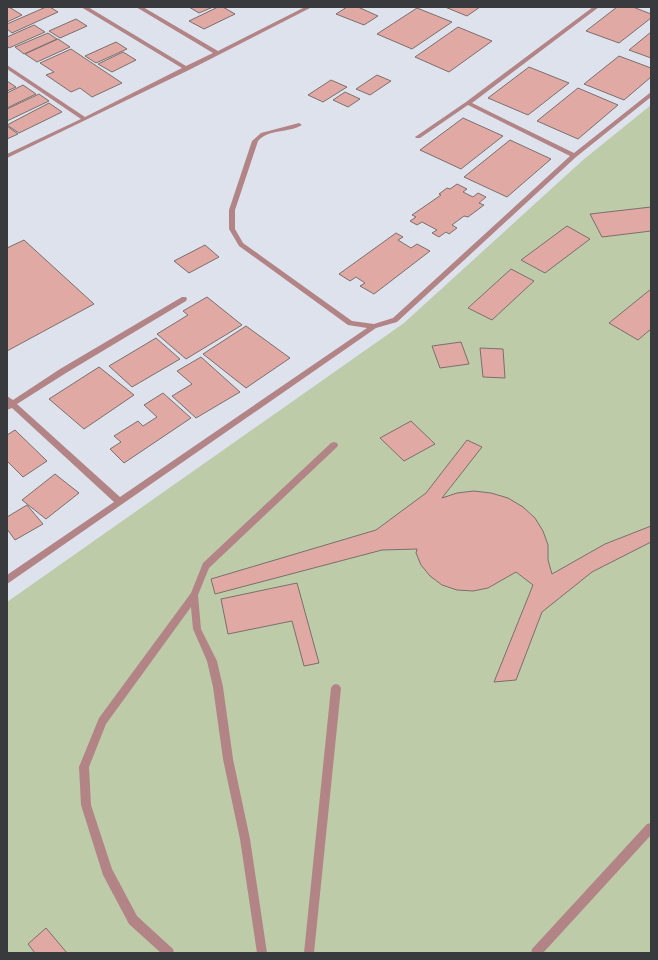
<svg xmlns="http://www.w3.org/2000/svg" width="658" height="960" font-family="'Archivo Narrow',sans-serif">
  <rect width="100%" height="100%" fill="#dee2ed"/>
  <path fill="#bdcba9" d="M651,105V953H7V602L404,323L583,160Z"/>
  <g fill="#e0a9a3" stroke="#7b6f6d">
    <path d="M7,7H9L22,15L7,22Z"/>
    <path d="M46,7H50L58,12L12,33L7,29V24Z"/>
    <path d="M189,7H213L199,13Z"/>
    <path d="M218,7H223L235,14L204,29L189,21Z"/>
    <path d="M347,7H358L378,16L364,25L336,14Z"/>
    <path d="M445,7H480L467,16Z"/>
    <path d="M617,7H633L651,14V18L619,43L586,31Z"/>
    <path d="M417,8L452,22L412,49L377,34Z"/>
    <path d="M76,19L87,26L60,38L49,31Z"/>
    <path d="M34,25L45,32L9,48L7,46V37Z"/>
    <path d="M458,27L492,41L449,72L415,57Z"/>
    <path d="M651,32V58L629,50Z"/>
    <path d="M48,33L57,39L24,54L15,47Z"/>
    <path d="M58,39L70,47L37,62L25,54Z"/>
    <path d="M116,42L127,49L96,63L85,56Z"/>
    <path d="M71,49L122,83L92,97L80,88L71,92L46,75L54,72L40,63Z"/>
    <path d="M123,52L136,60L112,72L98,64Z"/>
    <path d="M619,56L651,68V77L624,100L584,84Z"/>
    <path d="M529,67L569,83L528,115L488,98Z"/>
    <path d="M377,75L391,81L370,95L356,89Z"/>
    <path d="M331,80L347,87L323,102L308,95Z"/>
    <path d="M7,81L16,87L7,91Z"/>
    <path d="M23,85L36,94L7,108V93Z"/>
    <path d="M578,88L618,105L578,139L537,121Z"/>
    <path d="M345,92L360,99L348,107L333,100Z"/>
    <path d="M39,94L49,101L7,121V109Z"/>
    <path d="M49,103L62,112L19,133L7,125Z"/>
    <path d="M463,118L503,136L461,169L420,150Z"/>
    <path d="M7,126L18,134L7,139Z"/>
    <path d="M510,140L551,159L507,197L464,177Z"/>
    <path d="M457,184L467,189L463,192L473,197L478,193L486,197L479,203L484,205L468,217L464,216L452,225L457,228L449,234L446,232L439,237L432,233L437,230L422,222L417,225L410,221L416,217L412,215L441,195L439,194L447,188L450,189Z"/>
    <path d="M651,207V231L602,237L590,214Z"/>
    <path d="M567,226L590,239L545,273L521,260Z"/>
    <path d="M396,233L403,237L398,240L411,248L417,244L430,251L374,294L360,286L365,283L356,277L350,281L339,274Z"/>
    <path d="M24,240L94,304L7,351V248Z"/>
    <path d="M205,245L219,257L189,273L174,261Z"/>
    <path d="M511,269L534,281L492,320L468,308Z"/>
    <path d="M651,289V329L638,340L609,323Z"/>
    <path d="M207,297L242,325L186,359L157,334L188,315L183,311Z"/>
    <path d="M246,326L290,358L246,388L203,354Z"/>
    <path d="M156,338L180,359L132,387L109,366Z"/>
    <path d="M461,342L469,364L440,368L432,346Z"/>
    <path d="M480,348L503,349L505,378L483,377Z"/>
    <path d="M201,357L240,392L196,418L172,396L192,384L177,371Z"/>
    <path d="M99,367L134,395L84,429L49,399Z"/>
    <path d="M163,393L191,418L124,463L110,449L121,442L114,436L138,421L143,426L157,417L144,405Z"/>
    <path d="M411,421L435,444L404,461L380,438Z"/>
    <path d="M15,430L47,461L23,477L7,461V435Z"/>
    <path d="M467,440L482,447L442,498L457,493L474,491L491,493L508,498L523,507L535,518L543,531L548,545V560L552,574L605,544L651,526V542L592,572L542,612L516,680L494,682L533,585L516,572L488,588L473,591L457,590L442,585L430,576L421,565L416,553L417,549L382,550L215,594L211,579L376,530L426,493Z"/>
    <path d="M55,474L79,493L46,519L22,500Z"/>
    <path d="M27,505L43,524L15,540L7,529V517Z"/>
    <path d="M297,583L319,663L304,666L292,621L228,634L221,599Z"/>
    <path d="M46,928L67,953H35L28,944Z"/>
  </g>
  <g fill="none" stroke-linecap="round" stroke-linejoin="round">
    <g fill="#b28486" fill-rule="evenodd">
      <path d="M334,442L337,443L338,445L337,447L209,568L198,595L201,629L217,661L223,687L233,759L250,839L267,953H257L240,839L223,759L213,687L207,661L193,629L191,607L106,724L89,767L91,805L112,869L137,916L173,949L174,953H161L129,924L103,875L81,805L79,767L99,718L191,593L203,563L331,443Z"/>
      <path d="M336,684L339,685L341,688L314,953H304L331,688L333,685Z"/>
      <path d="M651,823V835L543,953H531L532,949L647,824Z"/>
    </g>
    <g fill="#b28486" fill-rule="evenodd">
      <path d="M81,7H88L186,66L213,53L136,7H143L218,51L305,7H312L189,70L7,158V154L81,119L7,69V65L85,117L182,68Z"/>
      <path d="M593,7H599L472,103L574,153L651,92V97L576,157L397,322L376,328L7,584V575L114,502L12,408L7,410V396L13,400L60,369L182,297H186L187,299L186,301L66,373L17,404L120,497L367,328L348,325L239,246L229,229V210L252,141L261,133L299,123L302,125C289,133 268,129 258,141L235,210V229L243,243L352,321L374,324L393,318L570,156L468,105L420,138H416L415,137L466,102Z"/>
    </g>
  </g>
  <rect width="658" height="960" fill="none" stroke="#383a3e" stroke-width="16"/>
</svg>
